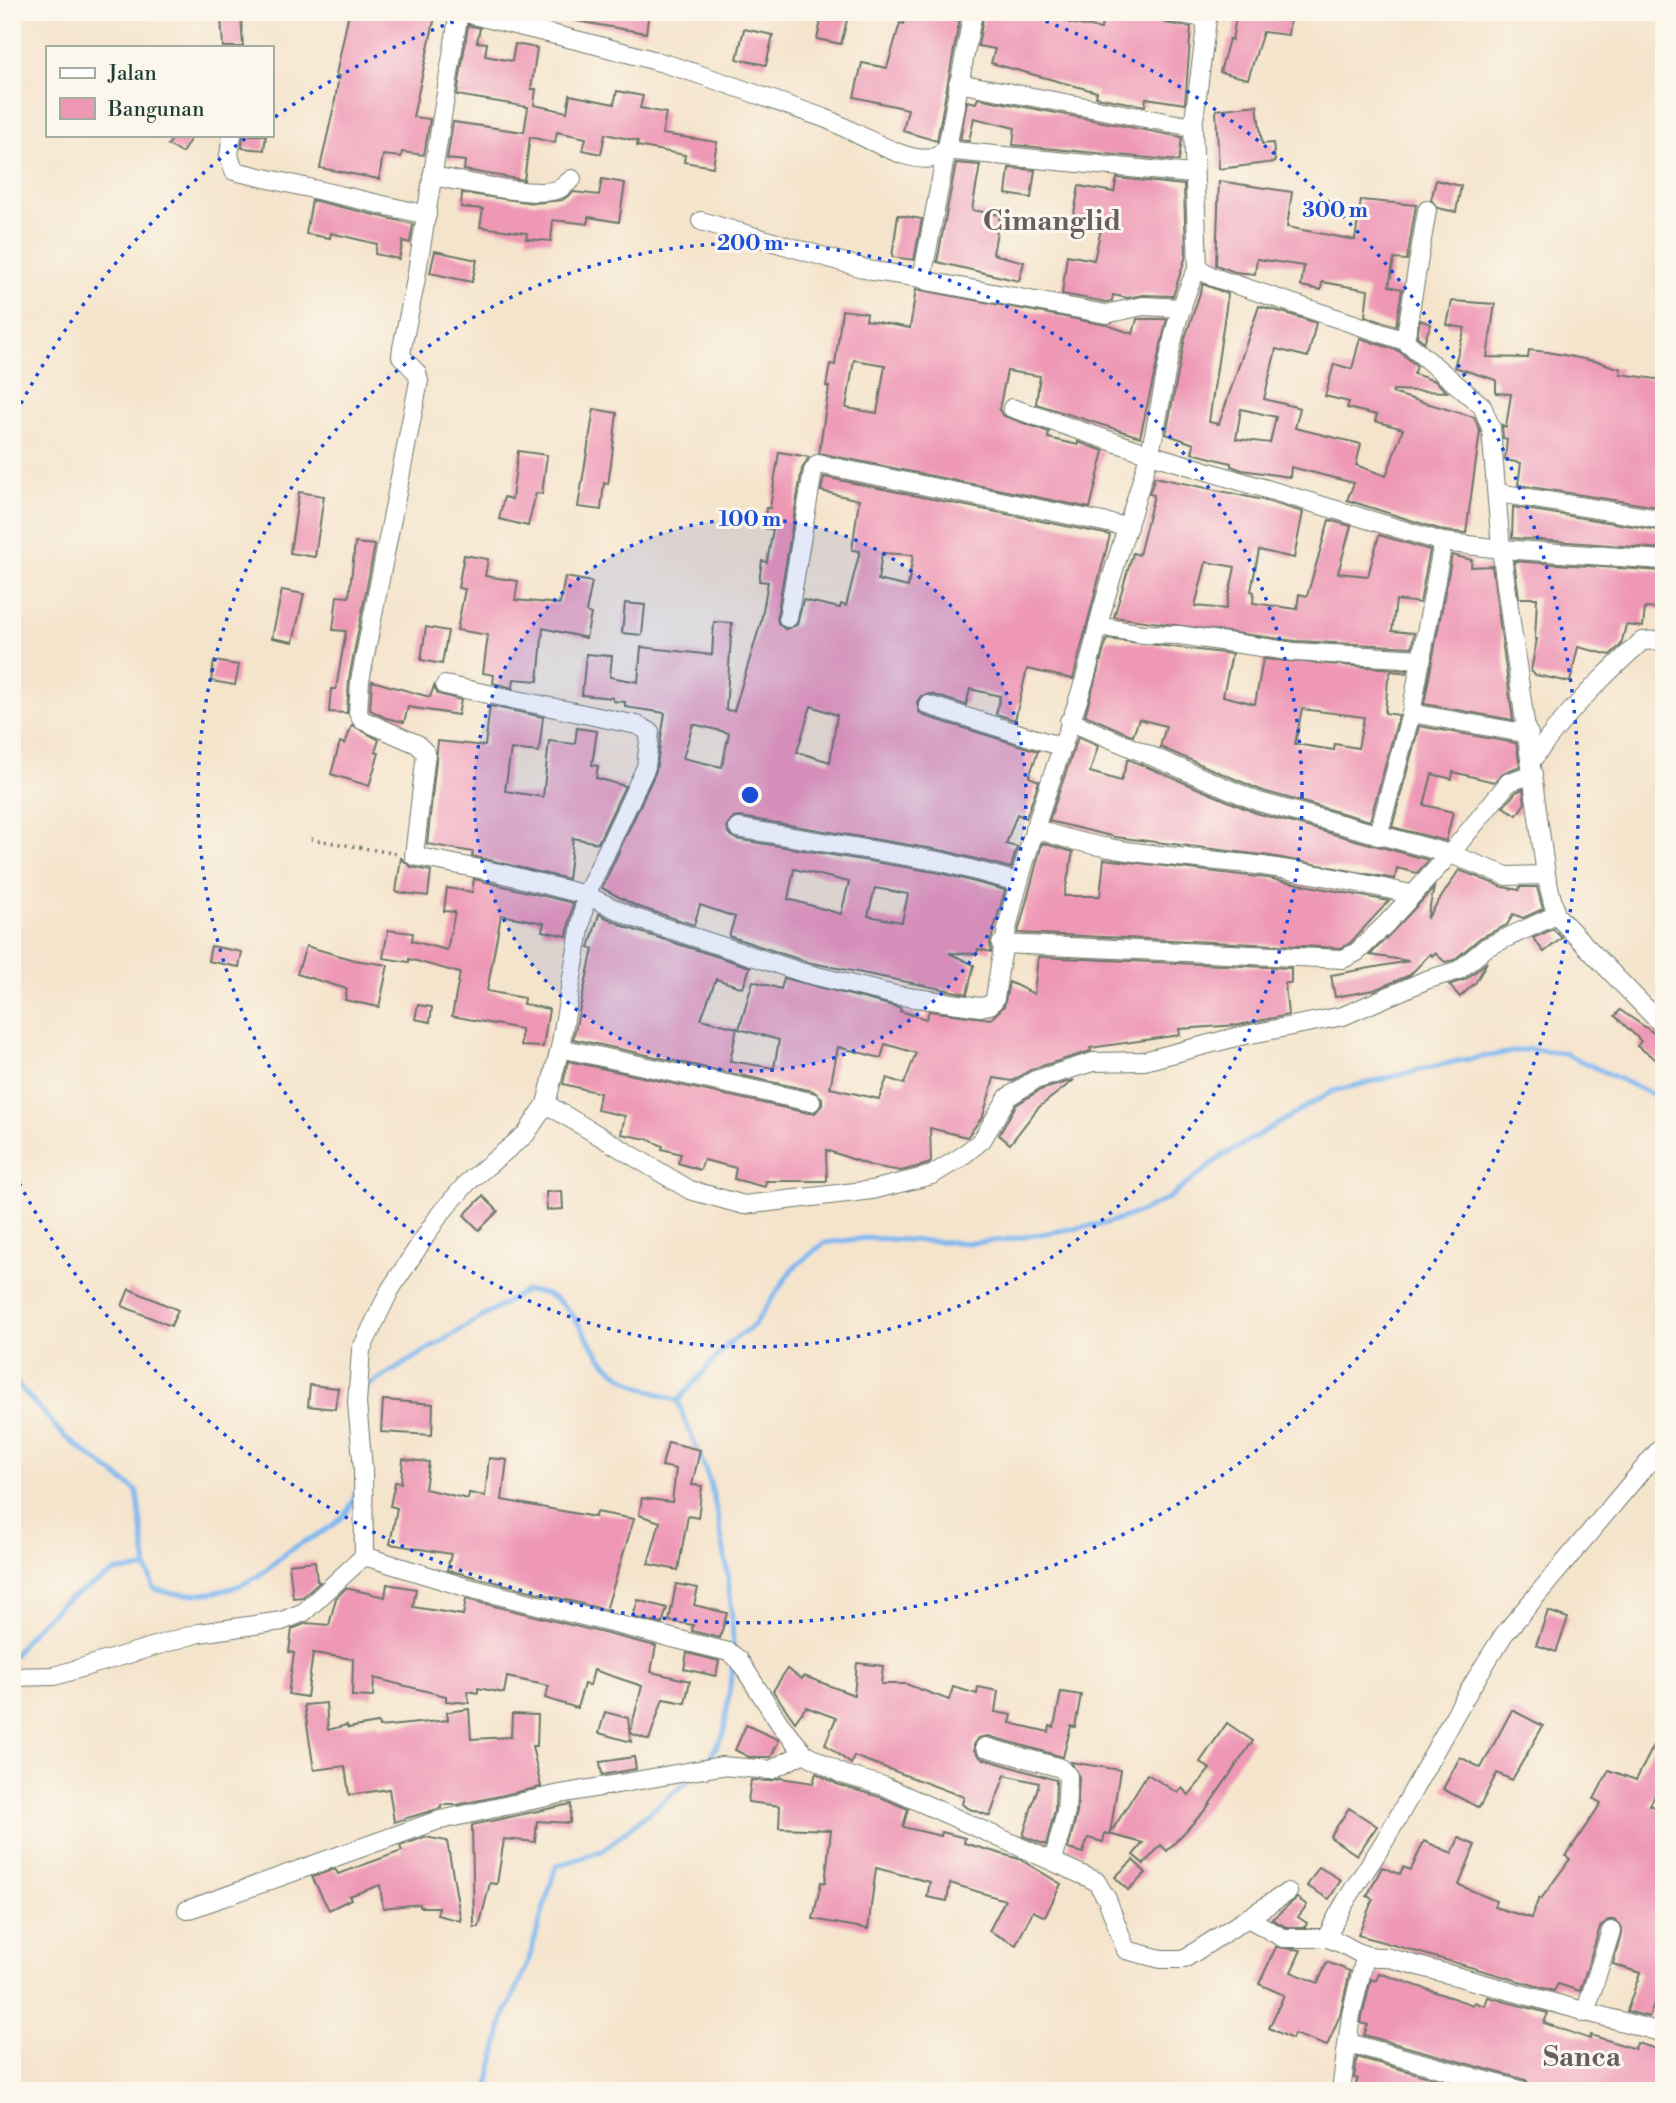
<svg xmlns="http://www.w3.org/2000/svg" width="1676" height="2103" font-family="'Libre Bodoni',serif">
  <rect width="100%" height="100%" fill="#fbf7ec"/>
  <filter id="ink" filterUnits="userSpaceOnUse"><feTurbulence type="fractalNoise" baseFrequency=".0143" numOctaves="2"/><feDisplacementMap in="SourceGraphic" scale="14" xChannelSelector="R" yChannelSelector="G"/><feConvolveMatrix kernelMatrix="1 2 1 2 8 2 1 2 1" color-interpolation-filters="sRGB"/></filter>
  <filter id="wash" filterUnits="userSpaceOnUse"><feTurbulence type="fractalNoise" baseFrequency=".00686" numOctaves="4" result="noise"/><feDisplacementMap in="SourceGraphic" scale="28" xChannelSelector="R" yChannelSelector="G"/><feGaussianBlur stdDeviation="1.57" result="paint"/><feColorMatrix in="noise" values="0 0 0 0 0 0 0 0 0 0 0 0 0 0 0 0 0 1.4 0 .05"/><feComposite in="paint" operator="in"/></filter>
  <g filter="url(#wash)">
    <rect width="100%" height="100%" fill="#f5e4cc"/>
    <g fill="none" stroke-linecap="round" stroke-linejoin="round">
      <g stroke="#7fb8f0" stroke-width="5">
        <path d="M12,1378L64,1436L137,1491L147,1569L154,1589C190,1599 235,1595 266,1570C277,1561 287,1551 300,1544C326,1530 348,1522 356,1492"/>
        <path d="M361,1390L525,1291C575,1291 579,1338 610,1367C630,1385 653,1392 678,1401"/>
        <path d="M733,1651C733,1599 724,1542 712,1491C705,1459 687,1432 678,1401L729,1343L754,1325L792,1269L824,1243L866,1238L971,1243L1004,1240L1107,1223L1140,1212L1169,1198L1221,1157L1333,1091L1457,1061L1530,1049L1564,1053L1664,1100"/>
        <path d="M12,1657L34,1629L63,1602L117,1571L147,1569"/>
        <path d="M706,1764L724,1733L733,1661"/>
        <path d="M487,2091L503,2020L527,1966L556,1866L602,1851L694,1776"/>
      </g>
    </g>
    <g id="blocks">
      <g fill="#ee98b6" fill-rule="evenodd">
        <path d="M349,12H436L413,117L430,119L424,155L402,152L401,157L383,155L379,179L320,168L334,106L339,76L336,75Z"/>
        <path d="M571,12H649L646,33L570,20Z"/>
        <path d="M823,12H849L841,44L817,39Z"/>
        <path d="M906,12H961L937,141L903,131L908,109L854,97L862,63L887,68L900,23L904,24Z"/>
        <path d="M984,12H1030L1043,16L1044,12H1070L1069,23L1101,29L1104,12L1157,16L1165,23L1191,27L1185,104L1146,98L1145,106L1096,97L1097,92L991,63L995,49L978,46Z"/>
        <path d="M1237,12H1291L1288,35L1263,32L1248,79L1220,72L1229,39L1232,40Z"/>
        <path d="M241,16L243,47H223L221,17Z"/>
        <path d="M468,25L480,28L477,42L487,43L485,56L512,61L515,44L537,48L531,89H536L534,105L567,112L570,95L614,104L617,91L643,96L640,108L666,113L662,134L717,142L713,167L684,162L685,155L637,146L638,141L605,134L601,154L583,150L586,138L557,132L555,143L530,137L524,180L464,170L465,161L447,159L453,122L524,132L528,107L457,95Z"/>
        <path d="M744,29L773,35L766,65L737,59Z"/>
        <path d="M978,98L1182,137L1179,161L1013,145L1015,128L974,118L969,141L960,140L967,101L976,103Z"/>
        <path d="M1257,105L1262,144L1273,143L1275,162L1219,169L1216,110Z"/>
        <path d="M175,135H193L182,153L168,145Z"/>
        <path d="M243,135H266L264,150L242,148Z"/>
        <path d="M956,163L980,165L972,210L1000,215L993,254L1024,262L1019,281L937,262Z"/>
        <path d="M1009,168L1035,170L1031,198L1006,194Z"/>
        <path d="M1117,178L1184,185L1186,256L1173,296L1143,295L1127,298L1113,295L1112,301L1106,302L1062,294L1067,255L1094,260L1101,229L1072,224L1079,186L1114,192Z"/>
        <path d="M602,179L625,183L619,222L588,217V224L553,220L551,241L526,239L527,233L480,227L483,209L461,207L462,193L534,203L562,200L574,192L599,195Z"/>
        <path d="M1436,180L1461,186L1456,212L1438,208L1431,200Z"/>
        <path d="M1219,181L1292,192L1287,227L1355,240L1361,200L1416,205L1407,260L1394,259L1389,286L1402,289L1396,326L1365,316L1368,290L1322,282L1321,290L1301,286L1304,266L1257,259L1255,274L1235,272L1216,265Z"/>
        <path d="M312,200L413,224L410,243L403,241L399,259L375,254L377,244L331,233L330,238L306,234Z"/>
        <path d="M898,215L922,219L914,260L892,257Z"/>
        <path d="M435,251L477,260L472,282L430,273Z"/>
        <path d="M1203,284L1228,294L1209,422L1219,424L1259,306L1289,314L1316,323L1308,357L1276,349L1264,399L1300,408L1295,428L1361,444L1356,465L1386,476L1403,429L1375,421L1377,415L1347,408L1349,402L1325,396L1334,364L1352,369L1360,338L1399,351L1417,366L1414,374L1435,381L1447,392L1393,390L1392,393L1474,417L1480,431L1466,533L1445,531L1347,500L1354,483L1291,467L1290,477L1242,470L1231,466V463L1192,453L1194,444L1166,434L1185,338ZM1241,409L1276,417L1270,443L1236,439Z"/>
        <path d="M916,289L1107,325L1133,334L1137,319H1167L1140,437L1036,404L1040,376L1007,371L999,410L1004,416L1049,432L1048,438L1078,445V442L1104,451L1090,508L819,453L829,387L826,386L830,364L835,365L842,310L867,313L866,320L910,328ZM854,360L885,365L877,413L846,408Z"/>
        <path d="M1452,301L1495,304L1487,357L1528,358L1529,350L1548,352L1599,362L1621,369L1620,374L1664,380L1658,425L1664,426V458L1659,481L1664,482V508L1518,485L1521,463L1505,460L1507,439L1503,438L1502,425L1506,427L1511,394L1496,393V380L1454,367L1465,328L1447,325Z"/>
        <path d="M1420,320L1431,324L1424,342L1417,336Z"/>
        <path d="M594,409L617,413L611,464L608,484L604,483L601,510L578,507Z"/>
        <path d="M518,451L547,455L542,494L536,493L528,526L499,519L504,497L512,499Z"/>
        <path d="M779,452L809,457L802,469L777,616L778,623L785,629L797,625L803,600L840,608L841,604L846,606L860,551L852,550L859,500L821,491L824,477L1110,535L1073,679L1027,669L1015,720L996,714L1000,696L970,689L966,705L931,694L921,696L917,702L919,712L925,716L1038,751L1029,777L1039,781L1026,818L1017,814L1006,844L1017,847L1011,868L945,851L740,817L733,818L727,825L728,833L736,839L941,873L1005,890L990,943L991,952L978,949L977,954L949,953L974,965L967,994L807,962L729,936L735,917L700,905L694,925L636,906L602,888L656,771L665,713L625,707V702L613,701V698L582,695L586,654L612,656L610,677L638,682L641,647L712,655L714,622L732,623L726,710L734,711L761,622L768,582L759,581L762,561L767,562L773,529L765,528L766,508H770ZM882,553L913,555L908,587L878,580ZM811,706L837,715L830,762L797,752ZM693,724L729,733L722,767L683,758ZM794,869L849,882L841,914L788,899ZM875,888L908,894L902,922L868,916Z"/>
        <path d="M1155,477L1263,500L1303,512L1294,558L1259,550L1251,591L1254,592L1253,603L1297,609L1299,594L1307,596L1329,520L1351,526L1338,573L1368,576L1379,535L1430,550L1420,603L1396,600L1392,631L1414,633L1412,647L1295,641L1114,617L1133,553L1139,555L1154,495L1149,494ZM1206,562L1235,567L1226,609L1195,606Z"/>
        <path d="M299,492L324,496L315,557L290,553Z"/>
        <path d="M1513,507L1664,531V549L1512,538Z"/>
        <path d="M355,543L375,545L349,679L347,713L329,712L331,689H336L346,631L333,630L337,596L349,597Z"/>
        <path d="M464,555L488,559L485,576L518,581L515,600L560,604L565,577L592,582L586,612L591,614L586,638L543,628L538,681L514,679L513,688L493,683L494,675L483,673L488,635L457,630L465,589L458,588Z"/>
        <path d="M1452,555L1472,560L1471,567L1492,566L1513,720L1424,704Z"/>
        <path d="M1514,561L1664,571V609L1645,608L1643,627L1626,625L1621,645L1610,655L1578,647L1570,682L1536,675L1531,671L1537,639H1535L1537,598H1519Z"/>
        <path d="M282,590L304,594L293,642L272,638Z"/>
        <path d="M625,603L645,605L642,635L622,633Z"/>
        <path d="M426,627L448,631L442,664L421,660Z"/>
        <path d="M1107,639L1232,654L1223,696L1255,704L1263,659L1408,670L1407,673L1391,671L1388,680L1385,713L1399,715L1370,821L1263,791L1160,747L1166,726L1139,719L1133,736L1085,715ZM1302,709L1364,717L1358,748L1335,744L1334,750L1295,744Z"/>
        <path d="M214,661L239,665L235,685L211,681Z"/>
        <path d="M372,681L430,697L434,686L438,694L461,700L458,715L408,707L404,722L386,718L370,710Z"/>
        <path d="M490,706L543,717L539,752L511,749L505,791L543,797L549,741L575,744L577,728L597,731L592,765L598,766L596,778L625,786L598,843L573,838L568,879L472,856L473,852L427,844L438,741L485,746Z"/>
        <path d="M352,725L379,740L375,752L379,753L369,786L331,774L340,742L345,744Z"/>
        <path d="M1419,726L1516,743L1520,766L1505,772L1494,782L1453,772L1452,779L1432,774L1424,805L1453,812L1446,841L1392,827Z"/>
        <path d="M1078,737L1098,746L1090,772L1121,781L1128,759L1256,813L1429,860L1417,873L1397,868L1395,879L1270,856L1115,837L1049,821Z"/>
        <path d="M1523,789L1525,803L1517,815L1503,807L1516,792Z"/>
        <path d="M1042,843L1073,852L1064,896H1100L1104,859L1267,878L1389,901L1350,943L1341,948L1018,933Z"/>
        <path d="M401,858L411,867L431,871L428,896L396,892Z"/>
        <path d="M1459,870L1503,887L1519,890L1520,887H1537L1543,909L1523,918L1513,914L1507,925L1480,938L1454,960L1445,962L1435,953L1432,956L1430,954L1410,975L1374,990L1335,997L1331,975L1409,961L1370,955L1434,888L1427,919Z"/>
        <path d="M474,879L573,903L567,936L542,931L544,923L501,915L487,991L524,998L523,1004L549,1009L543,1047L521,1046V1029L452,1016L460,973L409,959V962L383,958L388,930L413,933L412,941L447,950L455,912L444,911L447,888L472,892Z"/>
        <path d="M599,914L628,928L750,967L743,988L716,979L701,1019L737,1028L730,1061L774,1068L779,1040L739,1029L753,981L781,989L784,978L901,1008L900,1011L926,1019L929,1011L991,1019L1004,1006L1009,982L1034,994L1038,957L1291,968V983H1285L1288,1015L1239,1025L1179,1029L1180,1035L1090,1048L1091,1051L1032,1069L1012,1081L994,1078L983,1116L967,1137L930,1128L931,1162L928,1164L901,1171L872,1166L826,1150L827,1181H766L765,1187L734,1179L736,1168L704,1160L700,1170L678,1163L681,1154L662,1149L663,1146L647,1139L621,1134L625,1116L597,1110L600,1093L563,1084L568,1061L809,1113H815L822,1105V1098L813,1091L573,1039L593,949L589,948ZM885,1044L916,1053L904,1084L887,1078L879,1099L830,1088L838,1047L881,1058Z"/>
        <path d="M1553,929L1562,938L1544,952L1533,938Z"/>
        <path d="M211,946L242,952L239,967L208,961Z"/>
        <path d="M306,946L354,960L388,965L379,1007L345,1000L347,989L297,974Z"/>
        <path d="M1487,962L1476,982L1460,997L1449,985L1466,979Z"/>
        <path d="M418,1005L432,1007L430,1022L415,1019Z"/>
        <path d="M1620,1010L1664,1040V1065L1637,1046L1641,1041L1615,1016Z"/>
        <path d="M1074,1080L1038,1108L1010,1144L999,1135L1016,1105L1040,1090Z"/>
        <path d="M562,1191L563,1209L547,1210L546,1192Z"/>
        <path d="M483,1196L498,1211L479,1230L464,1215Z"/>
        <path d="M129,1289L178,1310L171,1326L122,1306Z"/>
        <path d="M310,1385L338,1388L335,1409L308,1406Z"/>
        <path d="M383,1400L433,1404L432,1435L381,1432Z"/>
        <path d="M668,1442L700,1450L692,1485L702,1486L698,1518L688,1516L678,1570L648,1564L660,1522L639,1515L642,1498L672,1502L676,1469L662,1466Z"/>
        <path d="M489,1458L507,1460L502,1500L595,1517L596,1512L634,1519L606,1610L447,1570L451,1554L390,1544L397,1508L390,1506L395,1482L401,1483L403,1459L429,1462L425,1489L468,1499L469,1493L485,1496Z"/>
        <path d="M315,1561L317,1581L320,1582L303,1597L293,1598L289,1564Z"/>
        <path d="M387,1584L416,1589L413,1607L463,1615L466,1599L656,1646L651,1672L690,1681L685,1703L663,1699L649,1740L630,1733L642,1686L594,1670L590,1685L584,1684L577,1708L545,1698L549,1686L507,1677L504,1693L478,1688V1693L468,1691L469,1703L446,1701V1696L374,1678L373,1697L352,1696L353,1659L313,1653L307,1697L288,1694L294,1653L289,1652L292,1629L307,1623L329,1625L336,1598L346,1588L385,1597Z"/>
        <path d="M676,1584L698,1588L694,1605L727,1613L720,1638L692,1631L693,1625L669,1621Z"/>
        <path d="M638,1600L667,1608L662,1624L633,1617Z"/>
        <path d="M1548,1611L1568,1618L1556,1652L1536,1645Z"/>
        <path d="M687,1653L719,1661L716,1676L684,1669Z"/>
        <path d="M857,1663L883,1666L881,1684H906L949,1700L953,1687L977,1694L978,1687L998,1691L995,1712L1012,1715L1010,1723L1049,1732L1050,1726L1054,1727L1061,1692L1081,1695L1075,1727L1071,1726L1063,1757L988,1736L978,1738L974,1745V1750L981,1758L1056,1780L1055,1810L1046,1845L1023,1836L1039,1783L1005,1775L990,1816L967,1808L962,1804L964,1797L854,1756L851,1764L825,1744L836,1718L806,1707L795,1722L773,1691L787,1669L802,1679L804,1676L854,1695Z"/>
        <path d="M326,1703L328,1730L347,1725L348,1728L378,1723L379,1727L448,1720L447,1712L469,1709L471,1739L511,1737L512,1714L538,1715L537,1746H532L541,1787L457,1805H441V1808L394,1822L389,1789L349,1795L345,1766L314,1770L304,1705Z"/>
        <path d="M1512,1710L1543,1726L1512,1780L1497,1773L1479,1808L1443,1789L1460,1757L1481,1768Z"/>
        <path d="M605,1712L628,1718L631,1742L599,1733Z"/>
        <path d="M1227,1723L1253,1741L1206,1809L1167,1851L1161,1845L1144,1864L1133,1855L1143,1843L1105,1833L1103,1842L1088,1838L1083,1853L1068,1849L1077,1813L1079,1777L1071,1762L1120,1770L1110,1834L1147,1774L1178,1793L1182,1788L1189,1795L1210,1769L1200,1762Z"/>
        <path d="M746,1725L779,1740L771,1757H749L735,1750Z"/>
        <path d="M1664,1726V1778L1650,1805L1664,1811V1999L1657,1997L1649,2017L1627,2011L1640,1973L1613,1964L1622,1929L1614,1920H1608L1600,1927L1580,1991L1558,1984L1554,1991L1358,1935L1373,1899L1367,1896L1382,1867L1400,1874L1403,1867L1411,1870L1424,1841L1452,1853L1459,1838L1475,1845L1459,1885L1496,1901L1494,1907L1531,1918L1539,1898L1541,1899L1570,1859L1566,1856L1601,1803L1594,1799L1609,1770L1636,1780Z"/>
        <path d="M634,1757L636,1769L602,1775L600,1762Z"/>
        <path d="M816,1773L839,1785L880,1797L908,1809L903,1827L941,1836L942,1832L965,1838L964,1843L1019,1859L1061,1884L1045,1917L1033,1911L1016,1945L989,1931L1005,1900L950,1883L947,1901L927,1897L930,1882L876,1868L868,1929L813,1919L821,1882L825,1883L831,1830L779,1828L780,1806L748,1802L751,1780L770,1781L780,1778L813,1783Z"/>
        <path d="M571,1804L570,1823L537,1821L535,1842L504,1839L497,1884L490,1883L479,1927H474L472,1825Z"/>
        <path d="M1349,1808L1377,1826L1357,1855L1330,1837Z"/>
        <path d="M425,1837L447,1841L461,1921L437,1915L439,1907H420V1904L383,1908L380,1885L349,1896L351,1899L329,1910L312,1877L335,1869L338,1874L402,1851L400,1846Z"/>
        <path d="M1133,1860L1146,1873L1128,1890L1115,1877Z"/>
        <path d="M1319,1867L1341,1880L1329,1899L1307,1886Z"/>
        <path d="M1297,1898L1307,1905L1298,1917L1307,1923L1305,1927H1286L1272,1919Z"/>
        <path d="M1276,1947L1301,1950L1291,1972L1318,1983L1327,1962L1350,1971L1340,2015L1327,2046L1294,2034L1292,2039L1269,2028L1284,1995L1259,1984Z"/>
        <path d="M1379,1973L1473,2005L1474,2002L1485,2006L1488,1997L1548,2013L1544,2023L1590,2039L1591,2035L1635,2049L1637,2043L1664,2051V2091H1534L1526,2080L1364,2035L1368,2025L1361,2023L1362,2017L1371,1979L1376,1981Z"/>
        <path d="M1357,2057L1479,2091H1353L1358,2079L1354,2078Z"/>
      </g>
    </g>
  </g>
  <g filter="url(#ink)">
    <use href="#blocks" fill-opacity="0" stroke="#6a7769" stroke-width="2"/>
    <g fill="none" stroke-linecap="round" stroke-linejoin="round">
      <g stroke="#6a7769" stroke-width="20">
        <g id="minor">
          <path d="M459,12L415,284L402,348L401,356L417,373L419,381L360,681L358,713L362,720L417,744L426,753L414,856L500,873L586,895L632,917L804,973L895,995L980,1007L990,1005L995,999C1008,890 1049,790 1082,688C1089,667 1093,647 1098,626C1112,569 1133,514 1148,458C1165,400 1169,319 1198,268"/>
          <path d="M462,12C529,29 597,44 663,63C717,79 771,100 824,118C850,127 925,179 944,150L1192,174"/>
          <path d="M973,12L922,278L927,281L1106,314L1143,306L1182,308"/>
          <path d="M1167,12L1207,18"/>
          <path d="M1208,12L1193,127L1198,268L1213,277L1405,341L1482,406L1491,428L1501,549L1546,875L1556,915L1664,1027"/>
          <path d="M958,83L1193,127"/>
          <path d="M232,135L229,155L234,171L427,215"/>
          <path d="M432,176C458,180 537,199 559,189C563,187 568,182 572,179"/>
          <path d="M701,221L873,271L922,278"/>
          <path d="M1405,341L1427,210"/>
          <path d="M1012,408L1150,454L1443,542L1501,549L1664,560"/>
          <path d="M1498,493L1664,520"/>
          <path d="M788,618L813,471L818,464L1128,527"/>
          <path d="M1098,626L1143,634L1179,635L1294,652L1422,659"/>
          <path d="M928,705L1062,747"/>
          <path d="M1411,713L1529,734"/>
          <path d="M1069,721L1259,802L1450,854L1507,876L1546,875"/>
          <path d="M1532,760C1564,715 1601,678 1642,641L1664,640"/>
          <path d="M738,828L943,862L1018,882"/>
          <path d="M1034,828C1103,854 1175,856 1248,864C1303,871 1357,882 1410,894"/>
          <path d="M1378,836L1411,713L1443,542"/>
          <path d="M1001,944L1343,959L1357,952L1386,924L1450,854L1509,782L1533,774"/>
          <path d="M560,1048L811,1102"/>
          <path d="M546,1104L690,1190L744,1205L872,1190L932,1175L961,1157L982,1140L1008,1097L1035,1080L1093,1062L1144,1061L1236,1037L1343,1016L1426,980L1459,970L1487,947L1556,915"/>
          <path d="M1664,1444L1505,1633C1462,1697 1428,1766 1389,1833C1369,1869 1342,1900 1327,1938C1353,1945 1354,1958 1386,1957L1664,2033"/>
          <path d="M364,1556L465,1587L729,1652L739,1660L780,1724L804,1753L842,1774L884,1786L1096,1881L1107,1899L1126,1950L1161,1959H1184L1288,1892"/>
          <path d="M12,1677L54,1676L199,1633L282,1621L304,1612L364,1556L363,1469L357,1403L361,1350L390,1290L440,1214L468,1182L526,1134L546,1104L560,1048L586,895L646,767L650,732L637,725L445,685"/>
          <path d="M985,1747L1061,1768L1068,1776L1066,1812L1053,1861"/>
          <path d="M187,1910L436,1821L560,1794L721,1766L771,1770L804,1753"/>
          <path d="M1248,1918L1283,1938H1327"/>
          <path d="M1585,2013L1611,1931"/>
          <path d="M1349,2043L1523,2091"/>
          <path d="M1341,2091L1351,2015L1365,1958"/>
        </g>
      </g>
      <path stroke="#6a7769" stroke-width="3.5" stroke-dasharray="2 5" stroke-linecap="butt" d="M311,839L398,854"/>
      <use href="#minor" stroke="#fff" stroke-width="18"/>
    </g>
  </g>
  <circle cx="750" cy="795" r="276" fill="#1d4ed8" fill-opacity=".12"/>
  <g fill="none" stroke="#1d4ed8" stroke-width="3.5" stroke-dasharray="3.5 7">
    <circle cx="750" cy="795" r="276"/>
    <circle cx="750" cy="795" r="552"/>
    <path d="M16 413A828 828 0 0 1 246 138M275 117A828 828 0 0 1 474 14M1026 14A828 828 0 1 1 16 1177"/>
  </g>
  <g text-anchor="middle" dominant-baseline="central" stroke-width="6" stroke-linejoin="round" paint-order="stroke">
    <g font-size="28" font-weight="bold" fill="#675d62" stroke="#fbf7ec">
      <text x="1052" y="221">Cimanglid</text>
      <text x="1582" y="2057">Sanca</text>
    </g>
  </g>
  <circle cx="750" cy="795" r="10" fill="#1d4ed8" stroke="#fbf7ec" stroke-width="3.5"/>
  <g font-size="21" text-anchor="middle" font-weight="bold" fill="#1d4ed8" stroke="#fbf7ec" stroke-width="6" stroke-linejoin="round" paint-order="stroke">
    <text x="1335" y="217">300 m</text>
    <text x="750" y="250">200 m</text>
    <text x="750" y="526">100 m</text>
  </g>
  <rect width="1676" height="2103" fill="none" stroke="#fbf7ec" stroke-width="42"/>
  <rect x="46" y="46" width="228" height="91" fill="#fbf7ec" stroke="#a3ada2" stroke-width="2"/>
  <rect x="60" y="68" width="35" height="10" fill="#ffffff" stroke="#a3ada2" stroke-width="2"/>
  <text x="108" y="80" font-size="21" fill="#1f3d34">Jalan</text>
  <rect x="60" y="98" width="35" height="21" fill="#ee98b6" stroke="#a3ada2" stroke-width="2"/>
  <text x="108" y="116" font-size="21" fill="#1f3d34">Bangunan</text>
</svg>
